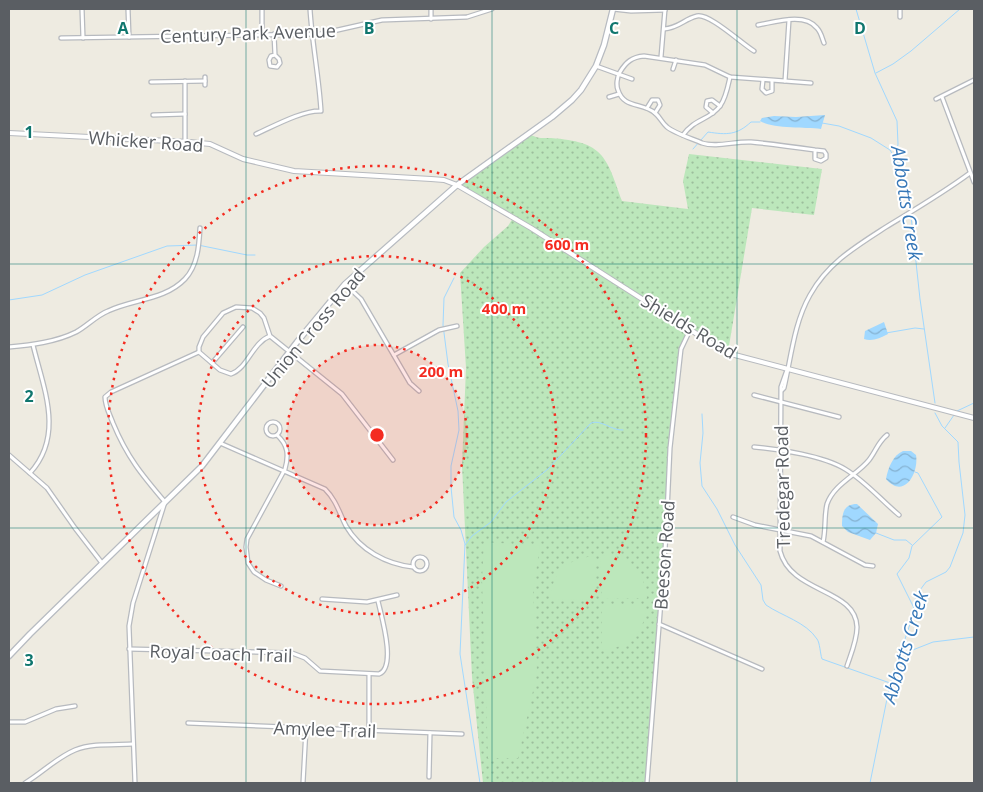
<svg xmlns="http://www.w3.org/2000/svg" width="983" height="792" font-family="'Open Sans',sans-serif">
  <defs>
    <pattern id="grass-dots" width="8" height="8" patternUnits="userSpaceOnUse" patternTransform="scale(1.25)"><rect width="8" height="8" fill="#bce7bb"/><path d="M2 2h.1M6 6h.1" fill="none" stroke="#9cbe9c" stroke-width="1.8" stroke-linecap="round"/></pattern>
    <pattern id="water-waves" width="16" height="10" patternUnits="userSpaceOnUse" patternTransform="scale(1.25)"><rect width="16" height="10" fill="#a0d8ff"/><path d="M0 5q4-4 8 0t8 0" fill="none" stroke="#85b2d2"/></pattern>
  </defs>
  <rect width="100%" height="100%" fill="#eeebe1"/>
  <path fill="url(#grass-dots)" d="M529,133C535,139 544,138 551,138C603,142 606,155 622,201L688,209L683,181L689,154L822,169L814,215L752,208L728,352L690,330L681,349L670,448L666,536L647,783H483L472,677L462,465L466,368L460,273L484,247L508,226L513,218L457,185Z"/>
  <g fill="#bce7bb">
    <path d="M484,542L540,546L533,590L537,673L518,758H488L482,580Z"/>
    <path d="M600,555C628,557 644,569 647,598L602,599Z"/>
    <path d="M596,556L595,599L550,600C552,571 568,558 596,556Z"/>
    <path d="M603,605H646C645,634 630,647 602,650V607Z"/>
  </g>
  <g fill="url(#water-waves)">
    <path d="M825,115L821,129C805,127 773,129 760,121L762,118L774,116L796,117Z"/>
    <path d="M884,322L888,334C880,338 872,342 864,339L865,331Z"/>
    <path d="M903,451H911L916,455C919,473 904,500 886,479C888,468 893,455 903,451Z"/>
    <path d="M857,504L878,524L876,533L870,540L848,532L842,526C842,514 843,504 857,504Z"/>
  </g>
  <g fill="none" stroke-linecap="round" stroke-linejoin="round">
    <g stroke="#a0d8ff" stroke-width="1">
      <path d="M856,9L875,73L897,121L898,144L896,158"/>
      <path d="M876,73L893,64L911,51L960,9"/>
      <path d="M822,123L839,126L871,138L890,150L903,171L910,207L920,299L935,403"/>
      <path d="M693,149L708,132C727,135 737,135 751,122H760"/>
      <path d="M454,278L444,298L443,325L448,364L458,411L459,430L451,466V487L454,517L461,530L465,544L460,654L480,783"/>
      <path d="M9,300L42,295L85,275L167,246L198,245L247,255H255"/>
      <path d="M886,333L915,328L924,329"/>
      <path d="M957,411L974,403"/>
      <path d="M702,414L703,433L700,463L702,486L717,509L735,545L761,585L763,600L766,605C782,616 806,622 817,639C820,643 820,653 822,659L890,683"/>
      <path d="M945,428L954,415"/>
      <path d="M876,533L894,540H906L912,545"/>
      <path d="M465,545L472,536L491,522L506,502L548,469L591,423C601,419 612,431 623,430"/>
      <path d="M914,608L897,574L909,558L912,546L942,517L918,473L915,472"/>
      <path d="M900,655L933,642L974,637"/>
      <path d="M870,783L890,684L911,621L917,594L926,582L946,572L950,567L963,533L965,515L959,462L958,442L942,426L935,413"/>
    </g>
    <g stroke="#b7babf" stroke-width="5.5">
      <g id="minor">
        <path d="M82,9L83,38"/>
        <path d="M128,9L129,37"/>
        <path d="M262,9V34"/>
        <path d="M613,9L631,11L665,10"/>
        <path d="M900,9V17"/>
        <path d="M431,19V9"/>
        <path d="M758,25C775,22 805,12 817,28C821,32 822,38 824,43"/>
        <path d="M664,29C679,28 684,19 697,16C709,13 741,43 754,51"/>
        <path d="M274,34L275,55L279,59L280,63L277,67L270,66L269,60L271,56L275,55"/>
        <path d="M61,38L320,34L382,20L467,17L492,9"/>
        <path d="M661,57L665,9"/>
        <path d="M596,66L632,79"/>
        <path d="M673,69L676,60"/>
        <path d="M205,77V85"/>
        <path d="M763,80L762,89L766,93L772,91V81"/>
        <path d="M785,81L789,20"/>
        <path d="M151,82L205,81"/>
        <path d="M811,83L730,77L705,65L644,56C632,57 626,62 620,72C617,77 616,85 618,90C624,109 642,102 655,113C660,117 662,123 667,127C674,133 693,139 702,143C717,148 735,141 751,142C772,144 794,147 815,150L824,151L826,154V158L821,161L815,159V150"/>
        <path d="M609,97L619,94"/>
        <path d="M942,97L974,182"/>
        <path d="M936,99L974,80"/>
        <path d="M647,108L652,100H658L660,105L655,113"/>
        <path d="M713,113L706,107L707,101L712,100L720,106"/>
        <path d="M153,115L185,114"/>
        <path d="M256,134C274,126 303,110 321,111C319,77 312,43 310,9"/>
        <path d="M683,135C695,118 710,120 720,106C726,98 728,86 730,77"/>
        <path d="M185,141V81"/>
        <path d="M345,284L361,299L410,383L419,391"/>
        <path d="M270,336C252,343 248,368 231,374L220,370L199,352V347L203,337L223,313L236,307L252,308L260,313L264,318L270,336L342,394L393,460"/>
        <path d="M9,347C31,345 56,342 76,332C87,326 96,316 108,311C133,299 165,300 185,279C198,265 199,245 200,228"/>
        <path d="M394,355L439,330L457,326"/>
        <path d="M212,363L243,327"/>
        <path d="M787,370L781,387L780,551C791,594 856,588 857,627C857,640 851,654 847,666"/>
        <path d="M782,390L784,388C791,358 794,323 810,295C828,263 855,247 886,227C914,210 943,193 970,173"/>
        <path d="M754,395L839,417"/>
        <circle cx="273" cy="429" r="7"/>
        <path d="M277,435C288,445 289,455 285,469L247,539L246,547L248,563L254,572L266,580L281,586"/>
        <path d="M220,443L325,489C336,500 339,512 346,526C360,550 386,564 413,567"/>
        <path d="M754,447C779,449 824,456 845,469C865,481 881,500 899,515"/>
        <path d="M9,455L47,488L75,528L102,563"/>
        <path d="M30,473C65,435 43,387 33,345"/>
        <path d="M733,517L755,525L811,536L865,565L873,566"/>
        <path d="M823,542C826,530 824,516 827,504C834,484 857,475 869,460C876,451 878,442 887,435"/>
        <circle cx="420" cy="564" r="7"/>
        <path d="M322,599L367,602L397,595"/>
        <path d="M659,624L762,669"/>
        <path d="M129,649L292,653L305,658L320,671L379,674C397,667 381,615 378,601"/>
        <path d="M9,722H25L56,709L75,706"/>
        <path d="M188,723L462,734"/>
        <path d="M369,730V674"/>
        <path d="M429,777L430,733"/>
        <path d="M25,783C42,773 56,758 75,750C92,743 115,745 133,744"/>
        <path d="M135,783L129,626L133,603L165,502C142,475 127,457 113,423C110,415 105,406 105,397L111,392L199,352"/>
        <path d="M303,783L306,729"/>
        <path d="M647,783L666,536L670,448L681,349L690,330"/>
      </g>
    </g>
    <g stroke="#b7babf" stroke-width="6">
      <path id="tertiary" d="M9,133L190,142L210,144L243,159L294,171L431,179L444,180L457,185L531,228L711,343L731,354L974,418"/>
    </g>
    <g stroke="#b7bbc1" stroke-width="7">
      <path id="secondary" d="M9,656L30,634L202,466L297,342L345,284L457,185L552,117L572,100L581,90L596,66L604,45L613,9"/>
    </g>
    <use href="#minor" stroke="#fff" stroke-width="3"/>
    <use href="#tertiary" stroke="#fff" stroke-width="4"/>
    <use href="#secondary" stroke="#fff" stroke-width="4.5"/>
  </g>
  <path fill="none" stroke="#0f766e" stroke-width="1" stroke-opacity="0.55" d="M246,9V783M492,9V783M737,9V783M9,264H974M9,528H974"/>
  <circle cx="377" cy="435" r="90" fill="#f42c21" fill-opacity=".12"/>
  <g fill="none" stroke="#f42c21" stroke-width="2.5" stroke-dasharray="2.5 5">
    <circle cx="377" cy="435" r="90"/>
    <circle cx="377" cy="435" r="179"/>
    <circle cx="377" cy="435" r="269"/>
  </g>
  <g text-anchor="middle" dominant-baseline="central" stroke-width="4" stroke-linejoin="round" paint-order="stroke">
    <g font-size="18" fill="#5a5e63" stroke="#fff">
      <text transform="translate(248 33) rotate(-2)">Century Park Avenue</text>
      <text transform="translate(146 141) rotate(4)">Whicker Road</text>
      <text transform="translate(689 326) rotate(31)">Shields Road</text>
      <text transform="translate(313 328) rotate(-50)">Union Cross Road</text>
      <text transform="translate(782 487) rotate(-91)">Tredegar Road</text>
      <text transform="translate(664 555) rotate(-86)">Beeson Road</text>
      <text transform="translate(221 653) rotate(2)">Royal Coach Trail</text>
      <text transform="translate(325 729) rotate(2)">Amylee Trail</text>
    </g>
    <g font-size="19" font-style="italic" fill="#3778b8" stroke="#fff">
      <text transform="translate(907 203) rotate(81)">Abbotts Creek</text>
      <text transform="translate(905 647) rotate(-73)">Abbotts Creek</text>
    </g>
  </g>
  <g font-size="16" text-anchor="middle" font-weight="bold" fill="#0f766e" stroke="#fff" stroke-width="4" stroke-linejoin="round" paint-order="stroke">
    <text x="123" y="34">A</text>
    <text x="369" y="34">B</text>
    <text x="614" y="34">C</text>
    <text x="860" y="34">D</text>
    <text x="29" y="138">1</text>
    <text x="29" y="402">2</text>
    <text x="29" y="666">3</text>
  </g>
  <circle cx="377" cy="435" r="8" fill="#f42c21" stroke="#fff" stroke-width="2.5"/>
  <g font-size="15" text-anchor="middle" font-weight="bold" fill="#f42c21" stroke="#fff" stroke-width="4" stroke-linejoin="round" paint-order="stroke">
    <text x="567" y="250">600 m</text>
    <text x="504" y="314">400 m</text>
    <text x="441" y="377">200 m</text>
  </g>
  <rect width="983" height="792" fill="none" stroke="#5a5e63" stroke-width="20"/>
</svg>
